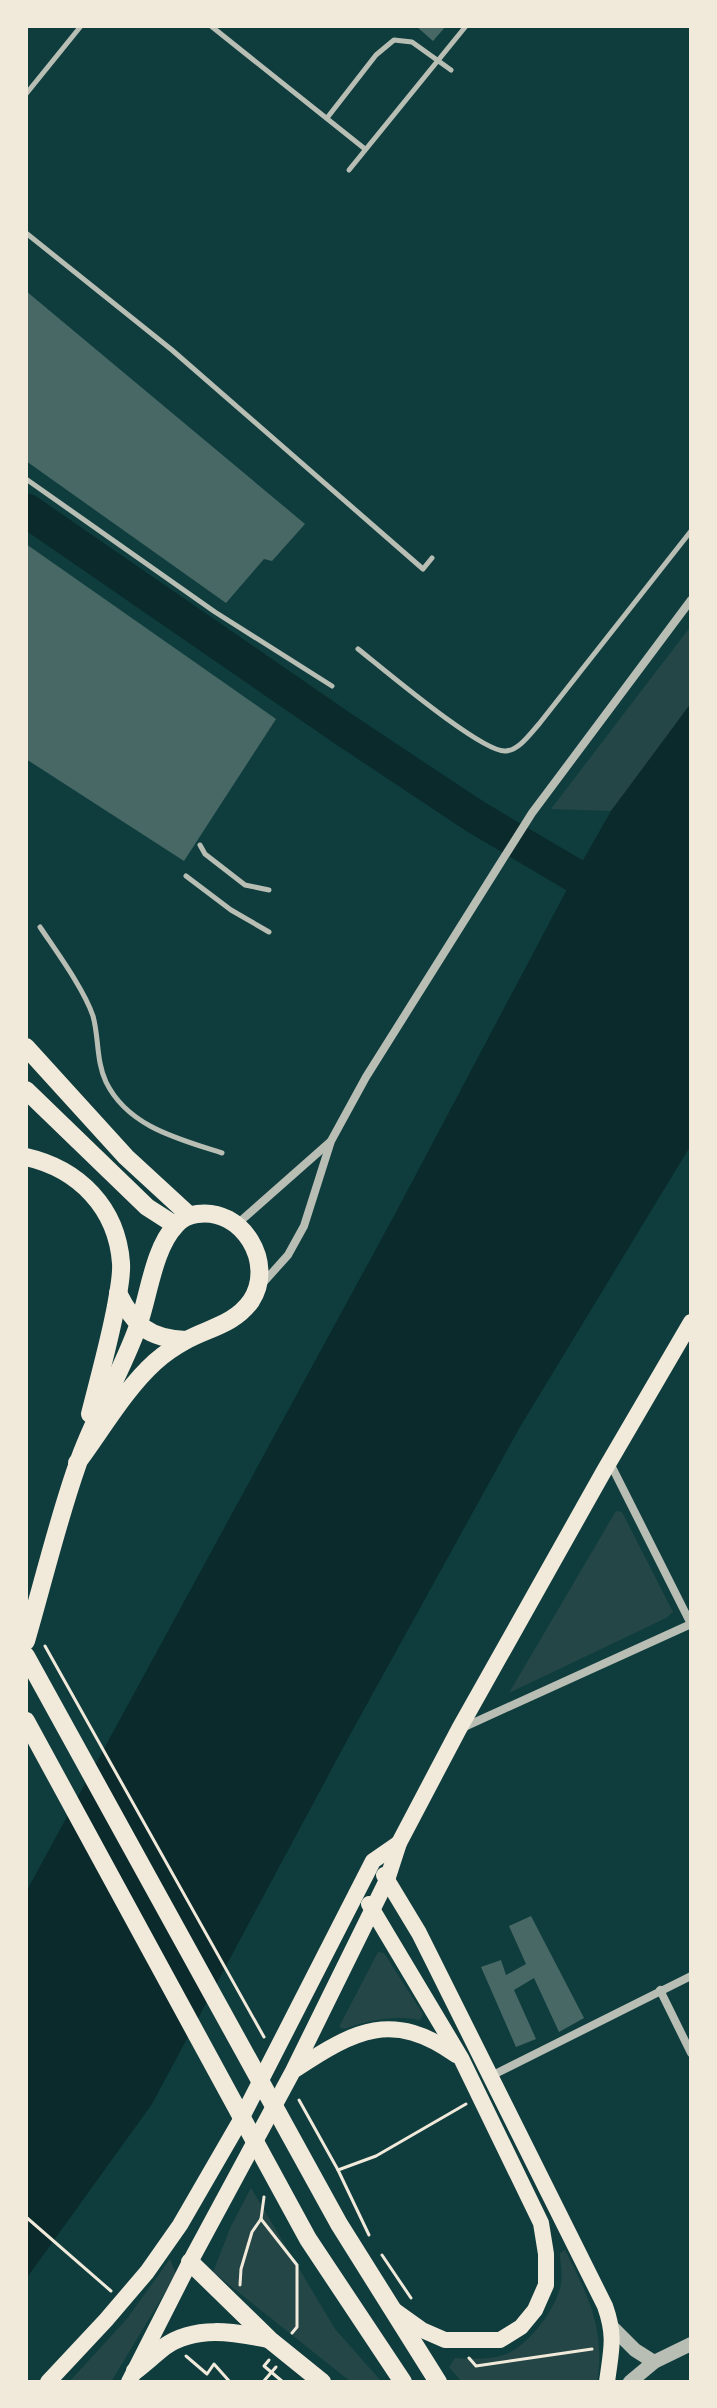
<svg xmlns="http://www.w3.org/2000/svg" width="717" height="2408" font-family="Signika,sans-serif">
  <rect width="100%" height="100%" fill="#0f3d3e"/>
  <g fill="#244646">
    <path d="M691,626V707L611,811L551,809Z"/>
    <path d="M616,1511L622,1512L673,1612L666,1618L509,1693Z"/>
    <path d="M378,1952L384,1953L423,2014L420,2020C393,2015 369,2020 344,2029L339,2027Z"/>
    <path d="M251,2188L335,2329L382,2382H351L213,2272L231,2226Z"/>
    <path d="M565,2250C588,2295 606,2331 597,2382H462L449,2367L455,2358C471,2359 489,2360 504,2355C529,2346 556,2309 561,2284C563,2274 560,2263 560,2253Z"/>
    <path d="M170,2259L176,2274L111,2382H69L126,2320Z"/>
  </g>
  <path fill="#0a2a2b" d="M691,703V1145L520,1427L351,1733L152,2104L26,2279V1892L395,1214L574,876L611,811Z"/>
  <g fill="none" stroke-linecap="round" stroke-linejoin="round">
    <path stroke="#0a2a2b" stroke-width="34" d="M26,510L345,730L476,817L613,898"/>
  </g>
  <g fill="#486865">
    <path d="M416,26H446L433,41Z"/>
    <path d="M26,291L305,524L272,561L264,559L226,603L26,461Z"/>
    <path d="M26,544L276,719L184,861L26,759Z"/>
    <path d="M531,1916L584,2018L559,2032L534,1978L514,1990L536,2039L516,2047L481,1967L501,1960L506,1975L526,1964L509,1926Z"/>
  </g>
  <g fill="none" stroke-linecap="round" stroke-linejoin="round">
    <g stroke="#f1e9da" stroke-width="3">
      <path d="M45,1646L264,2037"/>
      <path d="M299,2100L338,2170L369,2235"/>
      <path d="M338,2170L376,2156L466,2104"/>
      <path d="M26,2217L111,2291"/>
      <path d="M261,2219L297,2265V2327L292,2333"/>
      <path d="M382,2255L411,2298"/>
      <path d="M240,2285L241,2269L252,2232L261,2219L264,2197"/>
      <path d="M186,2356L207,2374L214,2364L230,2382"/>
      <path d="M469,2358L476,2366L592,2349"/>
      <path d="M269,2360L264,2366L283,2382"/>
      <path d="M263,2382L276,2367"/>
    </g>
    <g stroke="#b8beb3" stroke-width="5">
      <path d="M211,26L365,149"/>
      <path d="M26,94L81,26"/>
      <path d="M327,118L376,55L394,40L412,42L451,70"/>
      <path d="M349,170L466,26"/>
      <path d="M26,233L172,350L423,569L432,558"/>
      <path d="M26,479L215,612L332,686"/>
      <path d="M358,649C381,667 483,754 506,751C519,750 530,734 539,724L691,531"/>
      <path d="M200,845L205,854L245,885L269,890"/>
      <path d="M186,876L231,910L269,932"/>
      <path d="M40,927C56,951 84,989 93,1016C99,1037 96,1061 106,1082C128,1127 179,1139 222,1153"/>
    </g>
    <g stroke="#b8beb3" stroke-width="8">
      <path d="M236,1225L330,1142"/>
      <path d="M262,1284L288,1255L304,1226L331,1141L366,1077L496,870L532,813L691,600"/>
      <path d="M610,1463L691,1624"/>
      <path d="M462,1728L691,1624"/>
      <path d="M660,1990L691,2053"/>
      <path d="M491,2076L691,1976"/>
    </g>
    <g stroke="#b8beb3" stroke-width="14">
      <path d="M612,2327L635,2350L654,2362"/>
      <path d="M630,2382L654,2362L691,2344"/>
    </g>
    <g stroke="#f1e9da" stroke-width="16">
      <path d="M384,1875L419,1933L605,2306C616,2337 611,2351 607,2382"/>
      <path d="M369,1904L461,2058L541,2223L546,2254V2285L535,2310L521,2327L500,2340H445L422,2330L394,2310"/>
      <path d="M296,2069C355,2030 393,2010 456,2055"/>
      <path d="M48,2382L106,2320L147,2272L180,2225L239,2123L373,1861L399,1843"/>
      <path d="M129,2382L190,2262L293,2071L387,1880L399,1843L459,1729L604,1471L691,1322"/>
    </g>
    <g stroke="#f1e9da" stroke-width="18">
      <path d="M26,1047L126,1157L189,1215"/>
      <path d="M26,1090L147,1207L175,1225"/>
      <path d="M26,1157C79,1169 117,1208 121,1263C122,1277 118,1293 116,1306C109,1343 99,1378 90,1414"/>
      <path d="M118,1293C134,1325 149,1339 186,1340"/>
      <path d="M26,1641C43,1583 57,1523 77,1466C93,1418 121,1374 138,1326C149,1296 153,1249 176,1225C181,1219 189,1215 197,1214C242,1207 276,1263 251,1301C234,1325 208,1328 185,1341C174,1347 164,1354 155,1362C125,1389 101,1431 77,1463"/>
      <path d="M26,1656L339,2224L438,2382"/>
      <path d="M26,1721L308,2239L403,2382"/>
      <path d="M190,2262L270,2340L322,2382"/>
      <path d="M135,2371C145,2363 154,2355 164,2347C195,2325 234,2332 268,2339"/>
    </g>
  </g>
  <rect width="717" height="2408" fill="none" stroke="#f1e9da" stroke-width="56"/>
</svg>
